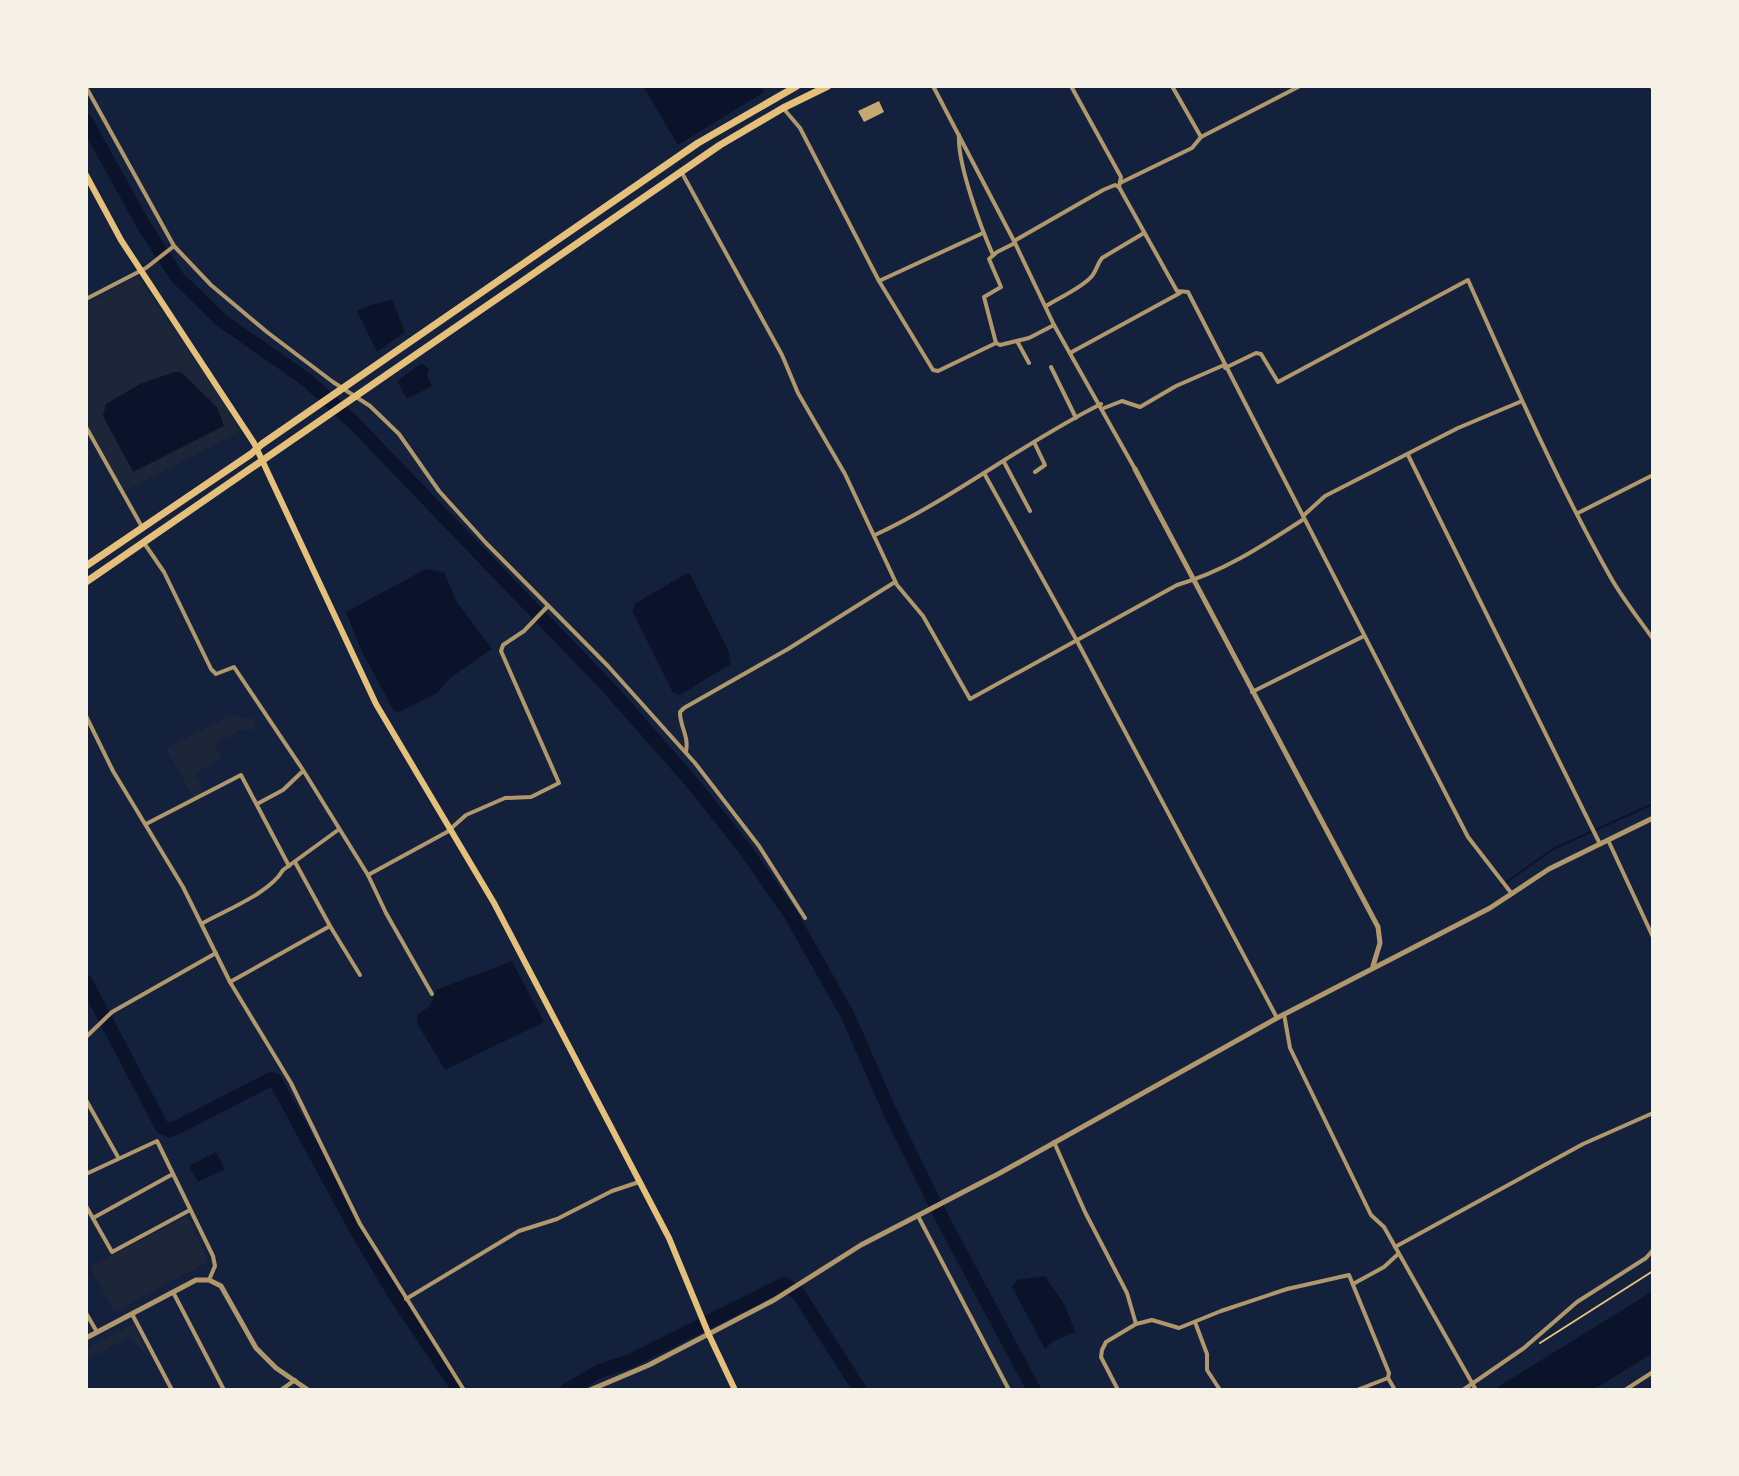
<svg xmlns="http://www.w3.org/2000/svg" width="1739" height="1476" font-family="'Zilla Slab',serif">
  <rect width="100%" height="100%" fill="#14213d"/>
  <g fill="#1d2539">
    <path d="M137,276L227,406L239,432L125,491L86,422V304Z"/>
    <path d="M230,716L254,719L255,729H242L214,744L222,759L194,774L205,794L194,799L166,748Z"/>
    <path d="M184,1218L189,1220L207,1258L205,1263L114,1312L90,1267Z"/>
    <path d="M133,1324L150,1358L129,1338L86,1360V1349Z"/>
  </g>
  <g fill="#0b132b">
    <path d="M643,86H760L764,92L678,145Z"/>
    <path d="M392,300L405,332L377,352L357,311L370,305Z"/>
    <path d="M422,363L429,369L427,376L432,386L407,399L397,381Z"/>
    <path d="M174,372H181L217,407L224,426L133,472L103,416L106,404L140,384Z"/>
    <path d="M426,569L444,572L457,602L492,649L450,678L437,693L399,712L394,711L362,652L346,612Z"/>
    <path d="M687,573L690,574L728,650L731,664L680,695L673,693L632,611L636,603Z"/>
    <path d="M512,961L544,1022L445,1070L417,1023L418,1014L430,1006L436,990Z"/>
    <path d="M216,1152L225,1169L198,1182L189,1166Z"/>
    <path d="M1046,1276C1050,1286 1055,1290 1061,1299C1067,1309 1071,1321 1075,1332L1052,1342L1045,1349L1012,1287L1017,1280Z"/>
    <path d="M1653,1291V1353L1593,1390H1493Z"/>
  </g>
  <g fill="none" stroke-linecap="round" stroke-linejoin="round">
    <path stroke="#0b132b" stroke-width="2" d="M1501,886L1553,849L1653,804"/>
    <g stroke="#0b132b" stroke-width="14">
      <path d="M86,121L143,224L177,277L221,320L307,380L353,422L609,688L690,780L745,849L791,915L848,1016L890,1112L944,1222L1034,1390"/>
      <path d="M86,982L162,1127L169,1130L176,1128L271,1079L275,1080L358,1233L395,1295L459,1390"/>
      <path d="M567,1390L600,1371L630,1361L784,1284L798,1293L860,1390"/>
    </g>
  </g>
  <path fill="#c6a872" d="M879,101L884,112L864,122L858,111Z"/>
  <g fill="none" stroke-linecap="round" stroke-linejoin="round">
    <path stroke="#e5c07b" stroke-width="2" d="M1540,1343L1653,1271"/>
    <g stroke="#b1986c" stroke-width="4">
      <path d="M933,86L1014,241L1054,325L1135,469"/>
      <path d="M1071,86L1121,177L1119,187L1177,291L1188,292L1468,837L1512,894"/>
      <path d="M1172,86L1201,137"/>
      <path d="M1651,86L1653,89"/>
      <path d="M86,87L174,246L211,285L267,332L333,382L370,406L399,434L439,491L486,543L608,666L695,763L759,846L805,918"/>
      <path d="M783,108L800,128L879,281L933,370L938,371L996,343L1000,345L1029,338L1054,325"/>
      <path d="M959,135C957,163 981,228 993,255"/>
      <path d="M682,173L782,355L798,393L845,474L897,585L923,616L970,699L1177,585C1223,572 1264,545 1304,519"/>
      <path d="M1122,182L1192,148L1201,137L1300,86"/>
      <path d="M1014,241L1103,190L1115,185L1119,187"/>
      <path d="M879,281L983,233"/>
      <path d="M86,299L146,268L174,246"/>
      <path d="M1046,306C1060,297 1082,288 1092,276C1097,270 1097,264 1102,258L1144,233"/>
      <path d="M1017,341L1029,363"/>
      <path d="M996,343L984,297L1001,287L989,259L997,252L1015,243"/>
      <path d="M1070,353L1180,293"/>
      <path d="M1051,367L1076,418"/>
      <path d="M1225,368L1256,353L1261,354L1278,382L1468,280C1513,381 1557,482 1611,578C1623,599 1639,619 1653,639"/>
      <path d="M1104,408L1122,401L1140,407L1176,386L1224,365"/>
      <path d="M86,427L142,527"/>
      <path d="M1034,442L1045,465L1035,472"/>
      <path d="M1408,455L1600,844"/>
      <path d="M1004,462L1030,511"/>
      <path d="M984,473L1077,641L1277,1018"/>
      <path d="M1578,513L1653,475"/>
      <path d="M1303,516L1325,496L1458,428L1522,401"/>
      <path d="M875,535C954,498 1023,443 1101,404"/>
      <path d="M144,543L164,572L211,669L216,674L234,667L303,770L368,875L447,832L466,815L505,798L531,797L559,783L501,651L503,645L524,631L548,606"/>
      <path d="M1252,692L1364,636"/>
      <path d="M86,716L113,771L183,887L230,982L291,1083L360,1224L464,1390"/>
      <path d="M686,752C689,734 680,728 680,712L684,708L788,649L895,582"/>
      <path d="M257,804L283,790L303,771"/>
      <path d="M146,824L241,775L289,866"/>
      <path d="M1608,840L1653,937"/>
      <path d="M368,875L386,913L432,994"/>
      <path d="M203,923C226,910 270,893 283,870L338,830"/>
      <path d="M330,926L360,975"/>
      <path d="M230,982L330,926L295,862"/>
      <path d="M1284,1014L1290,1048L1371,1215L1384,1227L1476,1390"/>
      <path d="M86,1037L112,1012L216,953"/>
      <path d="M86,1100L118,1157"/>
      <path d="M1054,1142L1085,1212L1127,1293L1136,1324"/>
      <path d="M86,1174L157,1141L213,1256L215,1266L209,1280"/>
      <path d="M86,1206L112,1252L190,1210"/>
      <path d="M918,1216L1009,1390"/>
      <path d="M93,1218L171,1175"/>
      <path d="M1395,1247L1583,1144L1653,1113"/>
      <path d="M1353,1284L1384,1267L1397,1255"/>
      <path d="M173,1292L224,1390"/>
      <path d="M406,1299L519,1231L557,1219L612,1191L639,1182"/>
      <path d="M86,1313L97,1332"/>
      <path d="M132,1314L172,1390"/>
      <path d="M1195,1322L1207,1354V1370L1220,1390"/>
      <path d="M1388,1378L1395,1390"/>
      <path d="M281,1390L295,1380"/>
      <path d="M1118,1390L1101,1357L1102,1350L1106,1342L1136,1324L1152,1320L1179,1328L1221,1311L1287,1289L1349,1275L1389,1373L1388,1378L1357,1390"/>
      <path d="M1463,1390L1524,1348L1577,1302L1646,1258L1653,1250"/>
      <path d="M1625,1390L1653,1372"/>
    </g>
    <g stroke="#b1986c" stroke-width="5">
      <path d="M1135,469L1378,927L1380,943L1373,966"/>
      <path d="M86,1338L196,1280H209L221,1286L256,1348L276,1368L308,1390"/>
      <path d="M590,1390L649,1365L774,1300L861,1245L1000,1173L1277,1018L1490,908L1549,869L1653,818"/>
    </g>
    <path stroke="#e5c07b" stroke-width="6" d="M86,175L121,240L254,443L376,704L494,903L669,1238L709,1335L735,1390"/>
    <g stroke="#e5c07b" stroke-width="7">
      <path d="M86,566L251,454L262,444L698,143L797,86"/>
      <path d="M86,582L720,145L783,108L828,86"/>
    </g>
  </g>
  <rect width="1739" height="1476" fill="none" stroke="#f6f1e7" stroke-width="176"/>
</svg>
